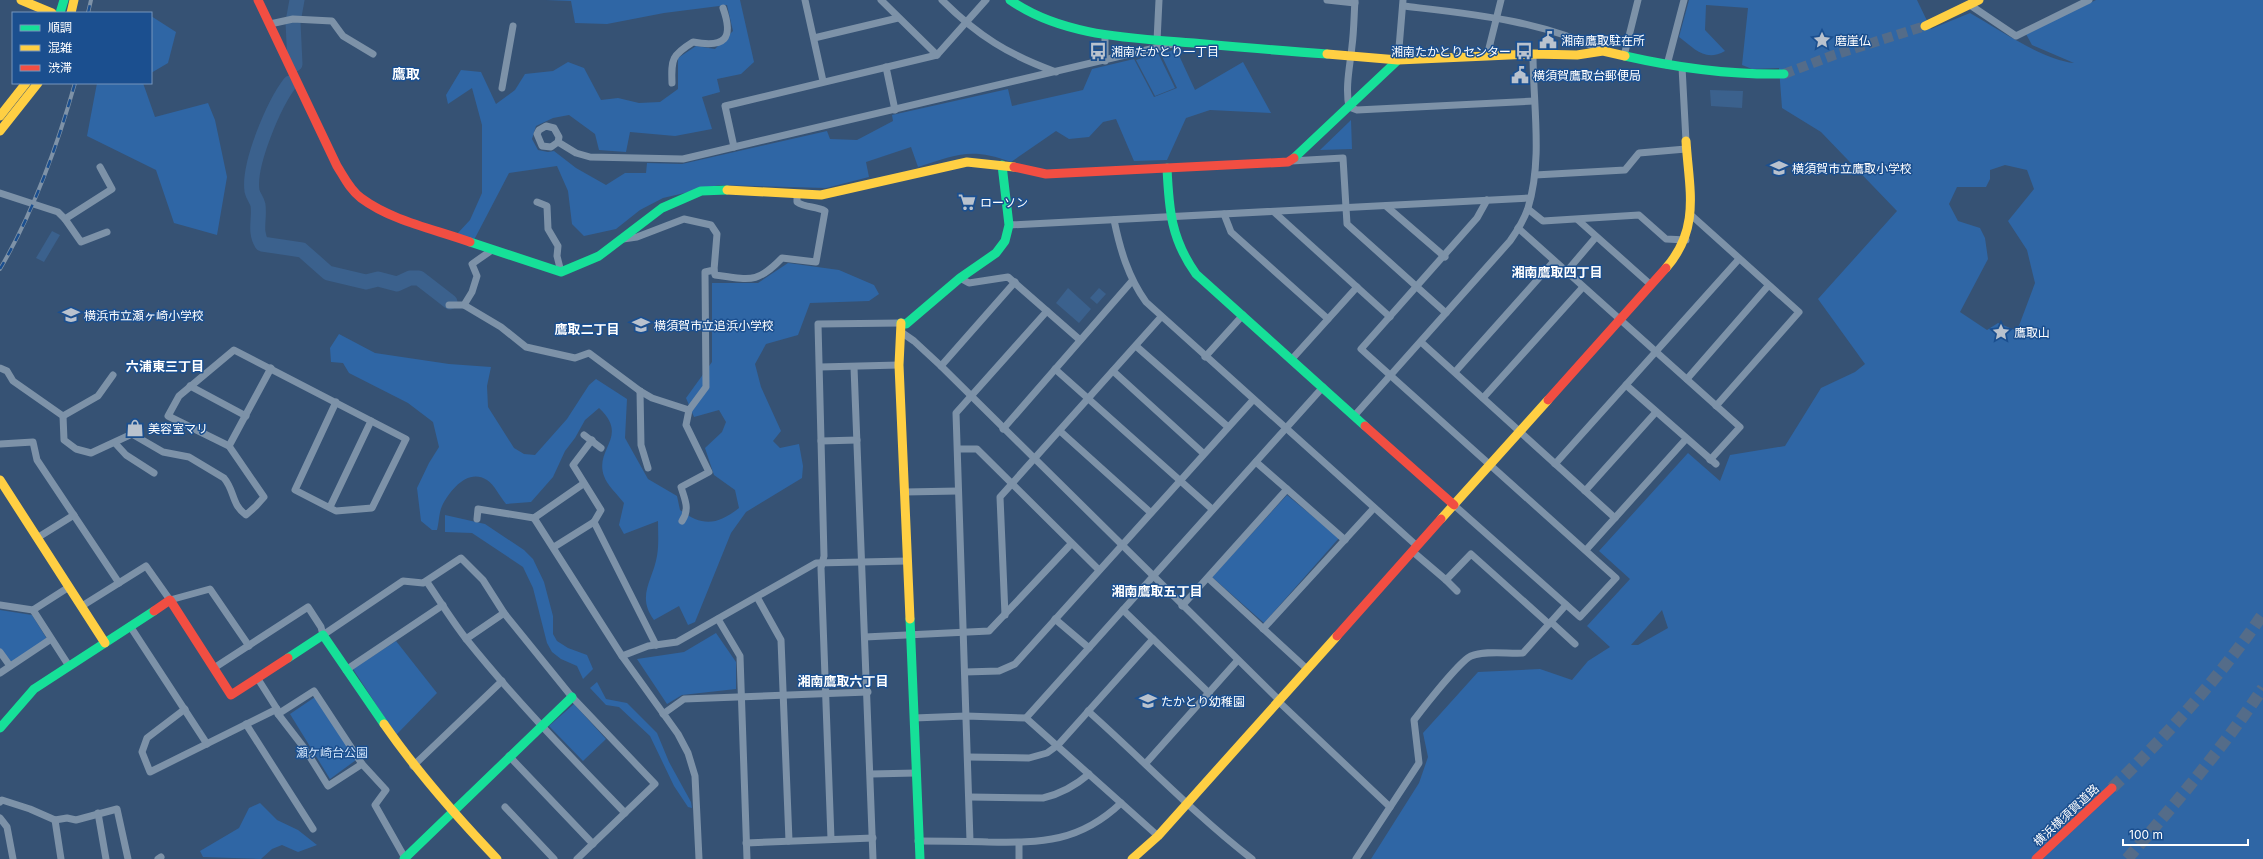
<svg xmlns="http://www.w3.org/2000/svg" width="2263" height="859" font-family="Inter,'Noto Sans JP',sans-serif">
  <rect width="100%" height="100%" fill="#365274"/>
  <g fill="#2f66a5" fill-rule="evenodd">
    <path d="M546,0H740L754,62L741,74L717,79L720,92L702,97L712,129L675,136L630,132L626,152L599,150L595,134L569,115L553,118L536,126L532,139L538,150L548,152L554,151L576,168L606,185L625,173H646L647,163L682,164L827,131L830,139L857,140L893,121L892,115L1008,89L1012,106L1083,90L1092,69L1134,59L1154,97L1177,88L1161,54L1176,49L1195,90L1243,62L1271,113L1210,110L1186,118L1167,160L1134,161L1116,119L1103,122L1089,137L1069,139L1056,131L1011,162C970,147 957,155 918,167L911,147L866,162L869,177L826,188L719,185L663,198L640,210L616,229L584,236L572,224L568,191L557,166L509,173L474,240L457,234L470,220L482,193V125L472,88L448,104L446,95L461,70L481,72L496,104L515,90L525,74L553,71L568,62L584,68L601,100L618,98L639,103L660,102L678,89V58L696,46L715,49L733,31L727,5L664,13L607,24L575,23L571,1Z"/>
    <path d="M1689,0H1917L1931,29L1970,13C1998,29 2043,60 2074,63L2032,45L2026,34L2096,0H2263V859H1371L1419,783L1428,757L1423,733L1478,672L1540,669L1572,680L1588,661L1610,647L1587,626L1630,579L1599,551L1688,453L1720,481L1730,455L1785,446L1821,388L1855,372L1865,364L1818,299L1897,211L1821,132L1782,108L1779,68L1752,69L1742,65L1748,8L1706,5L1705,30L1725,51C1705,62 1695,49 1679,37ZM2005,165L2027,170L2034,189L2008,221L2027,250L2035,283L2017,331L1998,323L1987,330L1960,312L1988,259L1985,238L1980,228L1958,221L1949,204L1957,187H1986L1990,179V170ZM1662,610L1668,628L1638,645H1631Z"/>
    <path d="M151,16L176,32L168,63L151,73Z"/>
    <path d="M1158,53L1175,88L1155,96L1136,60Z"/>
    <path d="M97,83H143L155,117L208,103L215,120L227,177L217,235L174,223L156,170L87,136Z"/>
    <path d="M1351,120L1352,149L1320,150L1349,122Z"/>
    <path d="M788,263L839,270L874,285L879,294L869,301L810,303L798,335L766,344L755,364L761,387L781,431L773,441L780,448L799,444L803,466L802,478L746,512L731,533L695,622L688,625L679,606L654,620C636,596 653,580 657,556C659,545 658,532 658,521L624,534L619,525L624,503C618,495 607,485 604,476C594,448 630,437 599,408L585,420L575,438L565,451L553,477L531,502L506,504C500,497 494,484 487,480C468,468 450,490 442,506C439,512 439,523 437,530H432L421,521L417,488L429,463L439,447L433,422L408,403L349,373L343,363L331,362L330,348L339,334L375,353L449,364L491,367L487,386L488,407L514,448L524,454L535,455L567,419L589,385L596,379L627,399L625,438L648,479L677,496L680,510C703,527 717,525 739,508L735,490L714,475L705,448L722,432L726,422L719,410L694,417L686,398L712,362V283H758Z"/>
    <path d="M1287,495L1339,538L1264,623L1212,577Z"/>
    <path d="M445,515L485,524L524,550L533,559L544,582L553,616V634L557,641L568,648L587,655L593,669L583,679L577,666L561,659L552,652L547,643L533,588L523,567L472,533L445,532Z"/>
    <path d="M0,610L32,615L47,639L10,663L0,648Z"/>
    <path d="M716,633L736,662V689L682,695L667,704L637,659L684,652Z"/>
    <path d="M396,641L437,693L396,735L353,669Z"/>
    <path d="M597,682L606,699L627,703L657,733L669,762L691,802L692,808L688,807L674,786L650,736L619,707L606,705L590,688Z"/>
    <path d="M315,697L356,760L330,779L290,714Z"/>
    <path d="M574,704L606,739L583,761L549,726Z"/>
    <path d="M260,803L277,820L298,830L317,845L298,852L282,845L272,849L261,859L203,857L200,851L239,828L249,808Z"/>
  </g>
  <g fill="#3b618d">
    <path d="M1710,90L1743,91L1742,108L1711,106Z"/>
    <path d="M52,231L60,235L44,262L36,258Z"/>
    <path d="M1068,288L1091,309L1079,323L1056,303Z"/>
    <path d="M1099,288L1106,294L1097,304L1090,298Z"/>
  </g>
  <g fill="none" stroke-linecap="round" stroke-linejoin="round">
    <g stroke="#3b618d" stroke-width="15">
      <path d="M295,64L293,22L297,0"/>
      <path d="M290,83C274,104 248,164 252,191C253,196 257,200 258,205C260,219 254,231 262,244L302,250L328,273L366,282L378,279L397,284L410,278H419L450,302"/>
    </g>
    <path stroke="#546c89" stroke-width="10" stroke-dasharray="10 5" stroke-linecap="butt" d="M1784,74L1834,55L1925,26"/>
    <g stroke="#546c89" stroke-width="12" stroke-dasharray="12 6" stroke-linecap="butt">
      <path d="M2112,788C2168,734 2219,678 2263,614"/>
      <path d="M2127,859C2175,804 2222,749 2263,688"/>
    </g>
    <g stroke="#7d92a8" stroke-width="7">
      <path d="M805,0L823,81"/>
      <path d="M881,0L937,55"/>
      <path d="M942,0C978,36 1009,55 1056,72"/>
      <path d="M1327,0L1355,3"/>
      <path d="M1355,0C1354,15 1354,31 1352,46C1350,66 1345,87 1349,107L1357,110L1534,101"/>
      <path d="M1970,5L2016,36L2089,0"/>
      <path d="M1403,6C1471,14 1541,20 1603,51"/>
      <path d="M270,24L293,19L332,21L343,36L373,54"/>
      <path d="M814,38L898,18"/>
      <path d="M1157,41L1159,0"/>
      <path d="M1487,56L1501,0"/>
      <path d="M1624,56L1638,0"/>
      <path d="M1398,60L1403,0"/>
      <path d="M1105,61V36"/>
      <path d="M1667,65L1684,0"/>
      <path d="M886,67L895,110"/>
      <path d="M1682,67L1686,141"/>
      <path d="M672,83C671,59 672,55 693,42C725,48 734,39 723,8"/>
      <path d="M502,88L513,26"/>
      <path d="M558,142L559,137L554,128L546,126L539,130L537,134L542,146L551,147L558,142L576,153L590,157L683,159L1172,44"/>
      <path d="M734,147L725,106L937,55L986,0"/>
      <path d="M1291,161L1343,158L1347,224L1446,313"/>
      <path d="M1535,175L1625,170L1639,153L1686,149"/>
      <path d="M0,193L58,212L65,219L81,242L107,232"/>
      <path d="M537,202L547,206L548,229L558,246L557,256L561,272"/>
      <path d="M1386,206L1445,257"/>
      <path d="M1528,209L1543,221L1639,215L1666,239L1686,240"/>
      <path d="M1274,212L1390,317"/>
      <path d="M1224,214L1231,232L1328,319"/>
      <path d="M1691,215L1799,312L1716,406"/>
      <path d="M65,219L112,189L100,167"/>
      <path d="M1114,220C1120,249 1128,277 1146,302L1417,546"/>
      <path d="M1578,220L1651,285"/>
      <path d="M1009,225L1530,198"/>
      <path d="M1518,228L1740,427L1710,460"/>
      <path d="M623,239L637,237L684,219L711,225L717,234L714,270L705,272L706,387L689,410L686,425L709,472L681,487C685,500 690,509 682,521"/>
      <path d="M714,270L715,275C749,279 756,285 782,258L816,262L825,211C816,206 805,208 797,202V194"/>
      <path d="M1567,271L1596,237"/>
      <path d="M960,278L969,283L1008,277L1080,340"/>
      <path d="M449,305H464L472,292L477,276L472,264L492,250"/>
      <path d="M464,305L501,327L526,347L575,358L589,353L640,391L652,398L689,410"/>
      <path d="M901,332L914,341L941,366L1279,700"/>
      <path d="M1421,342L1615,518"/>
      <path d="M1136,346L1227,426"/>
      <path d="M1205,357L1243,315"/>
      <path d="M1292,359L1357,287"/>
      <path d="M941,366L1015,282"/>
      <path d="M820,367L899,365"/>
      <path d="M854,367L873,859"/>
      <path d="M0,368L7,371L13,381L63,416L64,440L76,449L91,453L132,434L163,452L189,457L224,478C235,491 231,504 246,515L256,506L264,497L229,446L168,416L179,396L234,350L406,439L372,508L336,511L295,490L336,402"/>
      <path d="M1055,369L1212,509"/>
      <path d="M1113,371L1203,453"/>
      <path d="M1455,372L1554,261"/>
      <path d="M1687,379L1768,286"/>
      <path d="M1626,385L1716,464"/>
      <path d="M190,386L246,416"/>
      <path d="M640,391L641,445L648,468"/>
      <path d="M1483,398L1583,287"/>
      <path d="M1355,415L1510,241C1517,231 1524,220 1528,208C1543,159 1533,105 1533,54"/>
      <path d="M63,416L98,396L113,375"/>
      <path d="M1003,429L1132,281"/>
      <path d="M1060,431L1150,512"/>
      <path d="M584,435L601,448"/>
      <path d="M821,441L857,440"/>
      <path d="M115,443L126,455L154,473"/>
      <path d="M0,444L33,442L37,460L119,583"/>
      <path d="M229,446L271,368"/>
      <path d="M958,449H977L1099,570"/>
      <path d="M1256,462L1345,540"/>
      <path d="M1555,464L1739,259"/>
      <path d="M1585,491L1656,412"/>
      <path d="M905,492L958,491"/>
      <path d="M1454,505L1580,617L1616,578L1361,349L1477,218L1487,200"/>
      <path d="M330,507L371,421"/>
      <path d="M534,518L622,656L678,734L688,753L695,776L699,859"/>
      <path d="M477,519L478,509L534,518L583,484"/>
      <path d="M594,522L656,645"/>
      <path d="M37,538L74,515"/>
      <path d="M554,547L594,522L601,510L573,465L592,440"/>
      <path d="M1586,550L1686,439"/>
      <path d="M1412,551L1446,580L1471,554L1549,624"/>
      <path d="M1208,578L1307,669"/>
      <path d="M1446,580L1457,591"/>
      <path d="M427,582C440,601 452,621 467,640C516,701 571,757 625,813"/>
      <path d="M757,597L781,640L789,841"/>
      <path d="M0,605L33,610L69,587"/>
      <path d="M82,606L146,566L170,600L210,589L249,646"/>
      <path d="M1182,606L1287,489"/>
      <path d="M33,610L69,666"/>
      <path d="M1123,610L1209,693"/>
      <path d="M1005,615L1000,497L1161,317"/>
      <path d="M718,619L740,656L747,859"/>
      <path d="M1055,619L1089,648"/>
      <path d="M1551,622L1575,644"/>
      <path d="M130,626L207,744"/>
      <path d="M1263,629L1374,508"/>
      <path d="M865,637L989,631L1071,544"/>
      <path d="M466,639L504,613"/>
      <path d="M0,652L10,666"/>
      <path d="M622,656L648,646L677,642L816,563L907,561"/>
      <path d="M214,668L308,607L321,627L323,635L403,581L423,583L461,558L483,580L504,613L572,697L655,784L577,859"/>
      <path d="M346,670L443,605"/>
      <path d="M965,672L999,671L1015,664L1253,400"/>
      <path d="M0,673L51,639"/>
      <path d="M258,679L277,709L278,714L305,749L328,786L362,764"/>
      <path d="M1278,701L1390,807"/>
      <path d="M185,709L147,738L142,752L150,772L277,709"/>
      <path d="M1088,711C1143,760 1194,814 1252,859"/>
      <path d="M278,714L314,691L362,764L386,790L375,805L405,858"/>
      <path d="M663,714L684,699L868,692"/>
      <path d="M914,718L966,716L1026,718L1158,836"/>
      <path d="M1026,718L1323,387"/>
      <path d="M246,724L313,829"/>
      <path d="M509,756L593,844"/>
      <path d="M968,757L1029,758L1047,753L1058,745L1153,639"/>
      <path d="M1146,763L1237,661"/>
      <path d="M413,766L502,681"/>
      <path d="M871,774L916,773"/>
      <path d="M970,797L1043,798C1060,794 1075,786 1089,774"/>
      <path d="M0,802L2,800L30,809L55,820L67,818L76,820L117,809L128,859"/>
      <path d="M505,807L554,859"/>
      <path d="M98,813L106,859"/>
      <path d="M0,818L7,827L13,859"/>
      <path d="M55,820L61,859"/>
      <path d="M831,839L821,568L824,556L818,324L901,323"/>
      <path d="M918,841C941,841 965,841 988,842C1042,843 1080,842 1121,803"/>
      <path d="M970,841L956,413L1047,311"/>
      <path d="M746,843L873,838"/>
      <path d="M1019,843V859"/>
      <path d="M158,859L161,857"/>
      <path d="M1356,859L1419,763L1414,720C1424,707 1460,661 1471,656C1485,650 1508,654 1523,653L1566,605"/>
    </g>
    <g stroke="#16e098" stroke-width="9">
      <path d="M1010,0C1063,37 1132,38 1194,43C1238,47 1283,51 1327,54"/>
      <path d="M60,13L64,0"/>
      <path d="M1625,56C1678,68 1729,75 1784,74"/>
      <path d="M1294,158L1398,60"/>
      <path d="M1167,168C1169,210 1171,239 1196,274L1365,426"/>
      <path d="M470,242L561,272L599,256L662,208L701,191L727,190"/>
      <path d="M901,323L906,324L960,278L996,253L1005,241L1009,225L1002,165"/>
      <path d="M910,619L920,859"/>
      <path d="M288,658L323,635L384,724"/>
      <path d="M0,728L34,689L154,611"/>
      <path d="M404,859L572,697"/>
    </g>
    <g stroke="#ffcf43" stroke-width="9">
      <path d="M21,0L52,13"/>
      <path d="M71,13L74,0"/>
      <path d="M1925,26L1979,0"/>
      <path d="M1327,54L1398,60L1533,54L1577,55L1603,51L1625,56"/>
      <path d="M0,116L26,83"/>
      <path d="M0,131L38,83"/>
      <path d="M727,190L821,195L967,162L1014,167"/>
      <path d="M1666,268C1701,228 1689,189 1686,141"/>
      <path d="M901,323L899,365L910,619"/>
      <path d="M0,480L105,643"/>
      <path d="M1441,519L1548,400"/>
      <path d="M384,724C418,773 456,816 497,859"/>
      <path d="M1132,859L1158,836L1337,636"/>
    </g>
    <g stroke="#f24e42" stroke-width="9">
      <path d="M258,0L337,166C344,177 350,190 361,198C392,221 434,229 470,242"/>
      <path d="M1014,167L1046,174L1288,162L1294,158"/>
      <path d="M1548,400L1666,268"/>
      <path d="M1365,426L1454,505"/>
      <path d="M154,611L170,600L231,695L288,658"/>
      <path d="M1337,636L1441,519"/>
      <path d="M2036,859L2112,788"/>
    </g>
    <g stroke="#7e92a7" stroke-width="4">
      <g id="rail">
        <path d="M88,13L91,0"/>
        <path d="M0,269C34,211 57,147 75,83"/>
      </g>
    </g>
    <use href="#rail" stroke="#1b4f8f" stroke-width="2.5" stroke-dasharray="8" stroke-linecap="butt"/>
  </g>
  <defs>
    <g id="civic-bare" transform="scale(1.38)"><path d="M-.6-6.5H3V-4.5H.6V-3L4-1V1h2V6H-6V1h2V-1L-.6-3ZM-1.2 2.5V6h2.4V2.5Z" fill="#b9c2ce" stroke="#1b4f8f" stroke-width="2.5" paint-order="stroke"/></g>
    <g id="sight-bare" transform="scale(1.38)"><path d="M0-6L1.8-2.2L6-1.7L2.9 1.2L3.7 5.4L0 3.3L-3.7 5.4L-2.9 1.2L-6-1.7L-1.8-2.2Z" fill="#b9c2ce" stroke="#1b4f8f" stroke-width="2.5" paint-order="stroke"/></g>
    <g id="bus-bare" transform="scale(1.38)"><path d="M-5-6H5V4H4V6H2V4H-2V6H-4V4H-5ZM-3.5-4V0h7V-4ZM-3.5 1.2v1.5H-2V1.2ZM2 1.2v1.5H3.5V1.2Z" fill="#b9c2ce" stroke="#1b4f8f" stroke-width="2.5" paint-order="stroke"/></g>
    <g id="school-bare" transform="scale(1.38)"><path d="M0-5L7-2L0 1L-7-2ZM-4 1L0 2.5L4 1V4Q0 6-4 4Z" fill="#b9c2ce" stroke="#1b4f8f" stroke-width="2.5" paint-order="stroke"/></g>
    <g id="supermarket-bare" transform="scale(1.38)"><path d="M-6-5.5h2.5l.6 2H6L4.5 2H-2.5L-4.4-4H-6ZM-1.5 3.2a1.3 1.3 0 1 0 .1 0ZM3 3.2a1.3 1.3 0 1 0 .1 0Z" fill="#b9c2ce" stroke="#1b4f8f" stroke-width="2.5" paint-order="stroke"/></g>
    <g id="shop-bare" transform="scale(1.38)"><path d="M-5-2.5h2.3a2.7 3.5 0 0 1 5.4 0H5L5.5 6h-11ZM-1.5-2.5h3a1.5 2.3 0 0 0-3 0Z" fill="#b9c2ce" stroke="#1b4f8f" stroke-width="2.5" paint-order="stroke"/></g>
  </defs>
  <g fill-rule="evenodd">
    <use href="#civic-bare" x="1548" y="40"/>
    <use href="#sight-bare" x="1822" y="40"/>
    <use href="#bus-bare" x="1098" y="51"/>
    <use href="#bus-bare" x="1524" y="51"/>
    <use href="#civic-bare" x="1520" y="75"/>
    <use href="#school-bare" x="1779" y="168"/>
    <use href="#supermarket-bare" x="967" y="202"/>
    <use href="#school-bare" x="71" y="315"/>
    <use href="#school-bare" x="641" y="325"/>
    <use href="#sight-bare" x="2001" y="332"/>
    <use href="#shop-bare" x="135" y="428"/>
    <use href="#school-bare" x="1148" y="701"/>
  </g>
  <g text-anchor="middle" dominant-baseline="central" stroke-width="3" stroke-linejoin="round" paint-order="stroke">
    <g font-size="12" fill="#fff" stroke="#1b4f8f" text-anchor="start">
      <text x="1561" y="40">湘南鷹取駐在所</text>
      <text x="1835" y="40">磨崖仏</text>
      <text x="1111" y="51">湘南たかとり一丁目</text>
      <text x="1511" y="51" text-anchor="end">湘南たかとりセンター</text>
      <text x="1533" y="75">横須賀鷹取台郵便局</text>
      <text x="1792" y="168">横須賀市立鷹取小学校</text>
      <text x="980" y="202">ローソン</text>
      <text x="84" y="315">横浜市立瀬ヶ崎小学校</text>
      <text x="654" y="325">横須賀市立追浜小学校</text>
      <text x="2014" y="332">鷹取山</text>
      <text x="148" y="428">美容室マリ</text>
      <text x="1161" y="701">たかとり幼稚園</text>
    </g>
    <g font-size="12" fill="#cfe3fa" stroke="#1b4f8f">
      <text x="332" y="752">瀬ケ崎台公園</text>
    </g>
    <g font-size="12" fill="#fff" stroke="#1b4f8f">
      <text transform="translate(2066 815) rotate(-43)">横浜横須賀道路</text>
    </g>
    <g font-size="13" font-weight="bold" fill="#fff" stroke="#1b4f8f">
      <text x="1557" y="272">湘南鷹取四丁目</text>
      <text x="587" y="329">鷹取二丁目</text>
      <text x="165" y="366">六浦東三丁目</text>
      <text x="1157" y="591">湘南鷹取五丁目</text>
      <text x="843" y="681">湘南鷹取六丁目</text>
    </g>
    <g font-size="14" font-weight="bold" fill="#fff" stroke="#1b4f8f">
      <text x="406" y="73">鷹取</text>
    </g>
  </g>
  <rect x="12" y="12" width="140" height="72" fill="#1b4f8f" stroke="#7695bc"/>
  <rect x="20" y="25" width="20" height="6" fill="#16e098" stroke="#7695bc"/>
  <text x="48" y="32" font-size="12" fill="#ffffff">順調</text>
  <rect x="20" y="45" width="20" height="6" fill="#ffcf43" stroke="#7695bc"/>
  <text x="48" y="52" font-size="12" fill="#ffffff">混雑</text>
  <rect x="20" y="65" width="20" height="6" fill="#f24e42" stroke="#7695bc"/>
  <text x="48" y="72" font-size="12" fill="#ffffff">渋滞</text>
  <path d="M2123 839v6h125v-6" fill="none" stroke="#ffffff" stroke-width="2"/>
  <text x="2129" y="839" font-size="12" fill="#ffffff" stroke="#1b4f8f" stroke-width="3" paint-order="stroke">100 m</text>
</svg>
